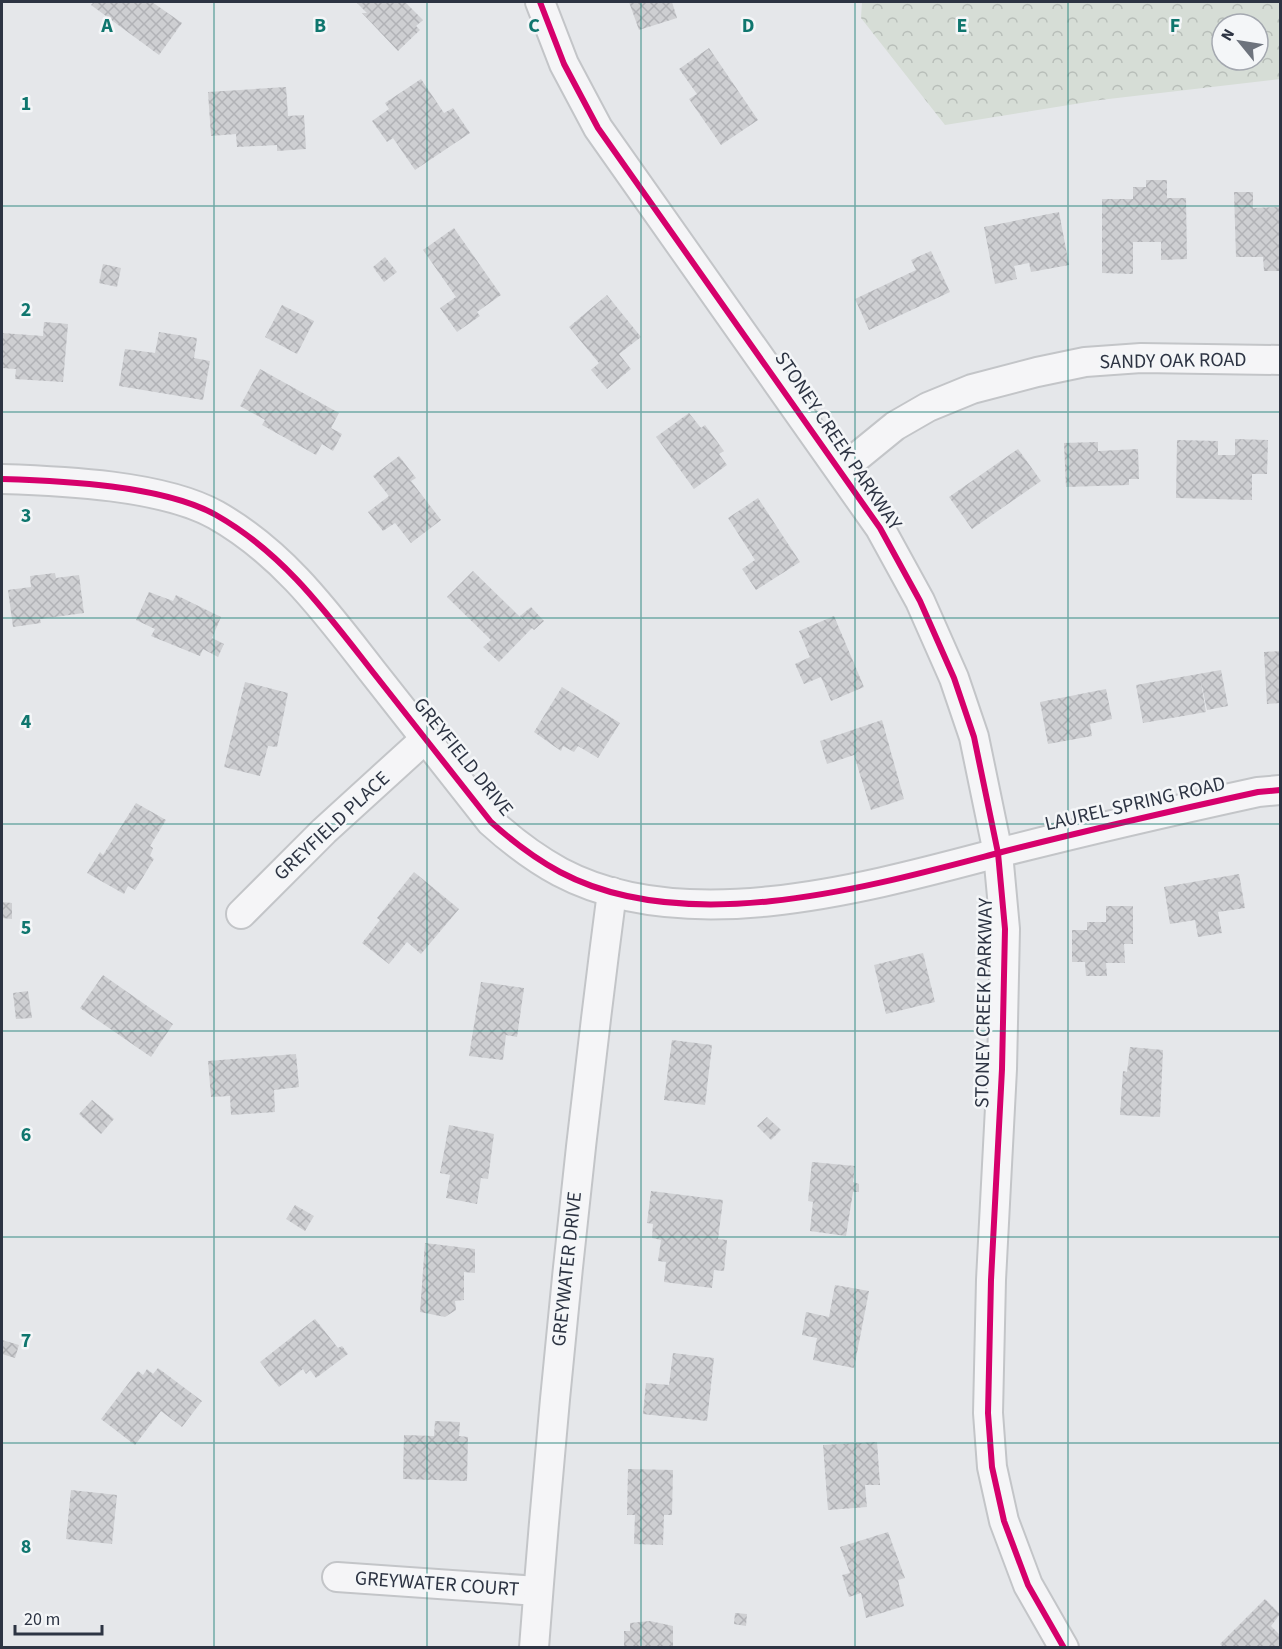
<svg xmlns="http://www.w3.org/2000/svg" width="1282" height="1649" font-family="'Source Sans 3',sans-serif">
  <defs>
    <pattern id="forest-crowns" width="20" height="18" patternUnits="userSpaceOnUse" patternTransform="scale(1.5)"><rect width="20" height="18" fill="#d6ddd6"/><path d="M2 6a3 3 0 1 1 6 0M12 15a3 3 0 1 1 6 0" fill="none" stroke="#b8beb9"/></pattern>
    <pattern id="building-cross-hatch" width="8" height="8" patternUnits="userSpaceOnUse" patternTransform="scale(1.5)"><rect width="8" height="8" fill="#cecfd2"/><path d="M0 0l8 8M0 8l8-8" fill="none" stroke="#b1b2b6"/></pattern>
  </defs>
  <rect width="100%" height="100%" fill="#e5e7ea"/>
  <path fill="url(#forest-crowns)" fill-rule="evenodd" d="M862,2H1280V79L1100,100L945,125L861,18ZM1222,24H1258V60H1222Z"/>
  <g fill="url(#building-cross-hatch)">
    <path d="M94,2H152L182,23L159,55L91,5Z"/>
    <path d="M356,2H405L423,20L416,26L420,30L398,51L362,13H367Z"/>
    <path d="M629,2H672L677,18L639,30Z"/>
    <path d="M709,48L758,120L721,145L689,99L697,94L679,69Z"/>
    <path d="M421,79L444,113L453,108L470,133L415,170L393,138L387,142L372,121L389,109L385,103Z"/>
    <path d="M286,87L288,116L304,115L306,149L277,151V145L237,147L236,134L211,136L208,92Z"/>
    <path d="M1146,180H1167V198H1186L1187,259L1161,260V242H1133V274L1102,273V199H1133V187H1146Z"/>
    <path d="M1234,192H1253V208L1280,207V271H1264L1263,257H1236Z"/>
    <path d="M1059,212L1069,265L1031,272L1029,263L1014,266L1017,279L995,284L984,227Z"/>
    <path d="M454,228L501,295L477,312L480,316L457,332L440,308L456,297L423,250Z"/>
    <path d="M931,251L950,292L869,330L855,299L916,270L911,260Z"/>
    <path d="M385,257L397,272L384,282L373,267Z"/>
    <path d="M103,264L121,268L117,287L99,283Z"/>
    <path d="M607,295L641,337L619,354L631,369L607,389L591,370L599,363L569,327Z"/>
    <path d="M282,305L314,321L297,354L265,337Z"/>
    <path d="M44,322L68,324L63,382L15,379L16,369L2,368V333L43,336Z"/>
    <path d="M159,332L197,338L194,358L210,361L203,400L119,386L125,349L155,353Z"/>
    <path d="M260,369L339,413L331,428L342,434L333,451L322,444L316,455L262,425L265,420L240,406Z"/>
    <path d="M689,413L701,428L705,425L724,451L719,454L727,465L694,489L656,437Z"/>
    <path d="M1235,439L1268,440L1267,474H1252V500L1176,498L1177,440L1218,441V455H1235Z"/>
    <path d="M1098,442V451L1138,449L1139,479H1129V485L1066,487L1064,443Z"/>
    <path d="M1018,449L1041,481L972,529L949,497Z"/>
    <path d="M399,456L416,478L411,481L441,520L411,543L395,523L383,531L368,512L389,496L373,476Z"/>
    <path d="M758,498L800,562L756,590L742,569L755,560L728,518Z"/>
    <path d="M473,571L527,624L520,616L531,607L544,621L534,630L532,628L499,662L483,647L491,640L447,597Z"/>
    <path d="M55,573L56,578L79,575L84,613L40,619L41,623L13,627L8,590L31,587L30,576Z"/>
    <path d="M149,592L173,601L176,595L221,617L212,638L224,644L218,657L203,649L200,656L151,636L155,629L136,620Z"/>
    <path d="M834,616L864,687L831,701L821,677L804,684L795,664L810,657L799,631Z"/>
    <path d="M1280,651V703L1267,704L1264,652Z"/>
    <path d="M1221,670L1228,706L1207,710L1200,677L1206,712L1143,723L1136,685Z"/>
    <path d="M245,682L288,693L277,747L268,746L260,776L224,767Z"/>
    <path d="M562,687L620,723L598,758L578,746L574,752L563,746L561,751L534,732Z"/>
    <path d="M1106,689L1112,719L1090,724L1092,736L1048,744L1040,702Z"/>
    <path d="M882,720L904,799L871,810L854,755L827,764L820,741Z"/>
    <path d="M136,803L166,820L150,846L153,848L150,856L154,859L135,890L128,886L124,894L87,873L100,852L103,855Z"/>
    <path d="M414,872L459,909L421,954L407,942L389,964L362,943L380,920L377,918Z"/>
    <path d="M1239,874L1245,908L1218,912L1222,933L1198,937L1195,920L1170,924L1164,887Z"/>
    <path d="M2,902L12,903V919L2,918Z"/>
    <path d="M1106,906H1133V944H1124L1125,963H1106L1107,976H1086L1085,962H1072V930H1087V922H1106Z"/>
    <path d="M923,953L935,1002L886,1014L874,965Z"/>
    <path d="M103,975L173,1024L151,1057L80,1008Z"/>
    <path d="M481,982L524,988L517,1037L506,1035L503,1060L469,1056Z"/>
    <path d="M28,991L32,1018L16,1019L13,993Z"/>
    <path d="M672,1040L712,1045L705,1105L664,1100Z"/>
    <path d="M1130,1047L1163,1050L1160,1117L1120,1115L1123,1071L1127,1072Z"/>
    <path d="M296,1054L299,1087L274,1090L275,1112L231,1115L230,1096L211,1097L208,1061Z"/>
    <path d="M92,1100L114,1119L101,1134L79,1114Z"/>
    <path d="M767,1117L781,1130L771,1140L757,1126Z"/>
    <path d="M449,1125L494,1134L488,1179L481,1178L477,1204L446,1198L450,1175L440,1173Z"/>
    <path d="M812,1162L855,1166L853,1182L859,1184V1192H853L846,1236L810,1231L813,1202L808,1201Z"/>
    <path d="M651,1191L723,1200L718,1239L727,1240L724,1271L714,1270L712,1288L664,1282L666,1262L658,1261L661,1240L652,1238L653,1224L647,1223Z"/>
    <path d="M295,1205L314,1216L305,1231L286,1219Z"/>
    <path d="M425,1243L475,1249V1273L464,1272V1300L455,1301L456,1310L445,1317L420,1312Z"/>
    <path d="M835,1285L869,1291L854,1368L813,1360L817,1338L802,1335L806,1312L829,1317Z"/>
    <path d="M315,1319L338,1348L342,1346L348,1354L316,1378L310,1370L306,1374L303,1369L279,1387L260,1362Z"/>
    <path d="M2,1340L19,1345L15,1358L2,1354Z"/>
    <path d="M673,1353L714,1358L707,1421L643,1414L646,1383L669,1385Z"/>
    <path d="M158,1368L202,1401L182,1427L161,1411L135,1445L101,1419L138,1371L143,1375L147,1369L153,1374Z"/>
    <path d="M435,1421L460,1422L459,1436L468,1437L467,1481L403,1479L404,1435L434,1436Z"/>
    <path d="M877,1442L880,1485H865L867,1507L828,1510L823,1445Z"/>
    <path d="M628,1469L673,1470L672,1515H664L663,1545L634,1544L635,1515H627Z"/>
    <path d="M71,1490L117,1495L112,1544L66,1539Z"/>
    <path d="M888,1532L905,1578L898,1580L904,1606L866,1618L861,1593L849,1597L842,1575L850,1573L840,1547Z"/>
    <path d="M1265,1599L1280,1614L1271,1626L1280,1635V1648H1224L1220,1644Z"/>
    <path d="M735,1613L747,1614L746,1626L734,1624Z"/>
    <path d="M650,1621L673,1626V1648H624V1631H630V1623Z"/>
  </g>
  <g fill="none" stroke-linecap="round" stroke-linejoin="round">
    <g stroke="#c3c5c8" stroke-width="32">
      <g id="minor">
        <path d="M540,2L564,64L598,128L880,528L920,601L954,678L974,737L998,853L1005,929L1002,1069L991,1280L988,1413L992,1467L1004,1521L1028,1585L1064,1648"/>
        <path d="M841,470L895,426L928,407L972,389L1037,372L1085,362L1141,358L1280,360"/>
        <path d="M2,479C63,481 162,485 216,515C283,553 326,612 372,671C412,721 451,772 491,822C512,841 534,858 560,872C686,939 869,887 998,853C1084,831 1171,811 1258,792L1280,790"/>
        <path d="M241,914L324,831L425,739"/>
        <path d="M337,1577L538,1591"/>
        <path d="M534,1648C553,1395 579,1144 612,892"/>
      </g>
    </g>
    <use href="#minor" stroke="#f5f5f7" stroke-width="28"/>
    <g stroke="#f4f6f8" stroke-width="10">
      <g id="cycleway">
        <path d="M540,2L564,64L598,128L880,528L920,601L954,678L974,737L998,853L1005,929L1002,1069L991,1280L988,1413L992,1467L1004,1521L1028,1585L1064,1648"/>
        <path d="M2,479C63,481 162,485 216,515C283,553 326,612 372,671C412,721 451,772 491,822C512,841 534,858 560,872C686,939 869,887 998,853C1084,831 1171,811 1258,792L1280,790"/>
      </g>
    </g>
    <use href="#cycleway" stroke="#d6006c" stroke-width="6"/>
  </g>
  <path fill="none" stroke="#0f766e" stroke-width="1.5" stroke-opacity="0.55" d="M214,2V1648M427,2V1648M641,2V1648M855,2V1648M1068,2V1648M2,206H1280M2,412H1280M2,618H1280M2,824H1280M2,1031H1280M2,1237H1280M2,1443H1280"/>
  <g text-anchor="middle" dominant-baseline="central" stroke-width="5" stroke-linejoin="round" paint-order="stroke">
    <g font-size="20" fill="#2d3443" stroke="#f4f6f8">
      <text transform="translate(1173 361) rotate(-1)">SANDY OAK ROAD</text>
      <text transform="translate(838 441) rotate(56)">STONEY CREEK PARKWAY</text>
      <text transform="translate(463 757) rotate(51)">GREYFIELD DRIVE</text>
      <text transform="translate(1135 804) rotate(-13)">LAUREL SPRING ROAD</text>
      <text transform="translate(332 826) rotate(-43)">GREYFIELD PLACE</text>
      <text transform="translate(984 1003) rotate(-89)">STONEY CREEK PARKWAY</text>
      <text transform="translate(567 1269) rotate(-84)">GREYWATER DRIVE</text>
      <text transform="translate(437 1584) rotate(4)">GREYWATER COURT</text>
    </g>
  </g>
  <g font-size="20" text-anchor="middle" font-weight="bold" fill="#0f766e" stroke="#f4f6f8" stroke-width="5" stroke-linejoin="round" paint-order="stroke">
    <text x="107" y="32">A</text>
    <text x="320" y="32">B</text>
    <text x="534" y="32">C</text>
    <text x="748" y="32">D</text>
    <text x="962" y="32">E</text>
    <text x="1175" y="32">F</text>
    <text x="26" y="110">1</text>
    <text x="26" y="316">2</text>
    <text x="26" y="522">3</text>
    <text x="26" y="728">4</text>
    <text x="26" y="934">5</text>
    <text x="26" y="1141">6</text>
    <text x="26" y="1347">7</text>
    <text x="26" y="1553">8</text>
  </g>
  <rect width="1282" height="1649" fill="none" stroke="#2d3443" stroke-width="6"/>
  <g transform="translate(1240 42) rotate(300)"><circle r="28" fill="#f4f6f8" stroke="#a4a8b0" stroke-width="1.5"/>
  <path d="M0-4.5L10 22L0 15L-10 22Z" fill="#6d737d"/>
  <text y="-9" font-size="16" font-weight="bold" text-anchor="middle" fill="#2d3443">N</text>
  </g>
  <path d="M15 1625v9h87v-9" fill="none" stroke="#2d3443" stroke-width="3"/>
  <text x="24" y="1625" font-size="18" fill="#2d3443" stroke="#f4f6f8" stroke-width="4.5" paint-order="stroke">20 m</text>
</svg>
